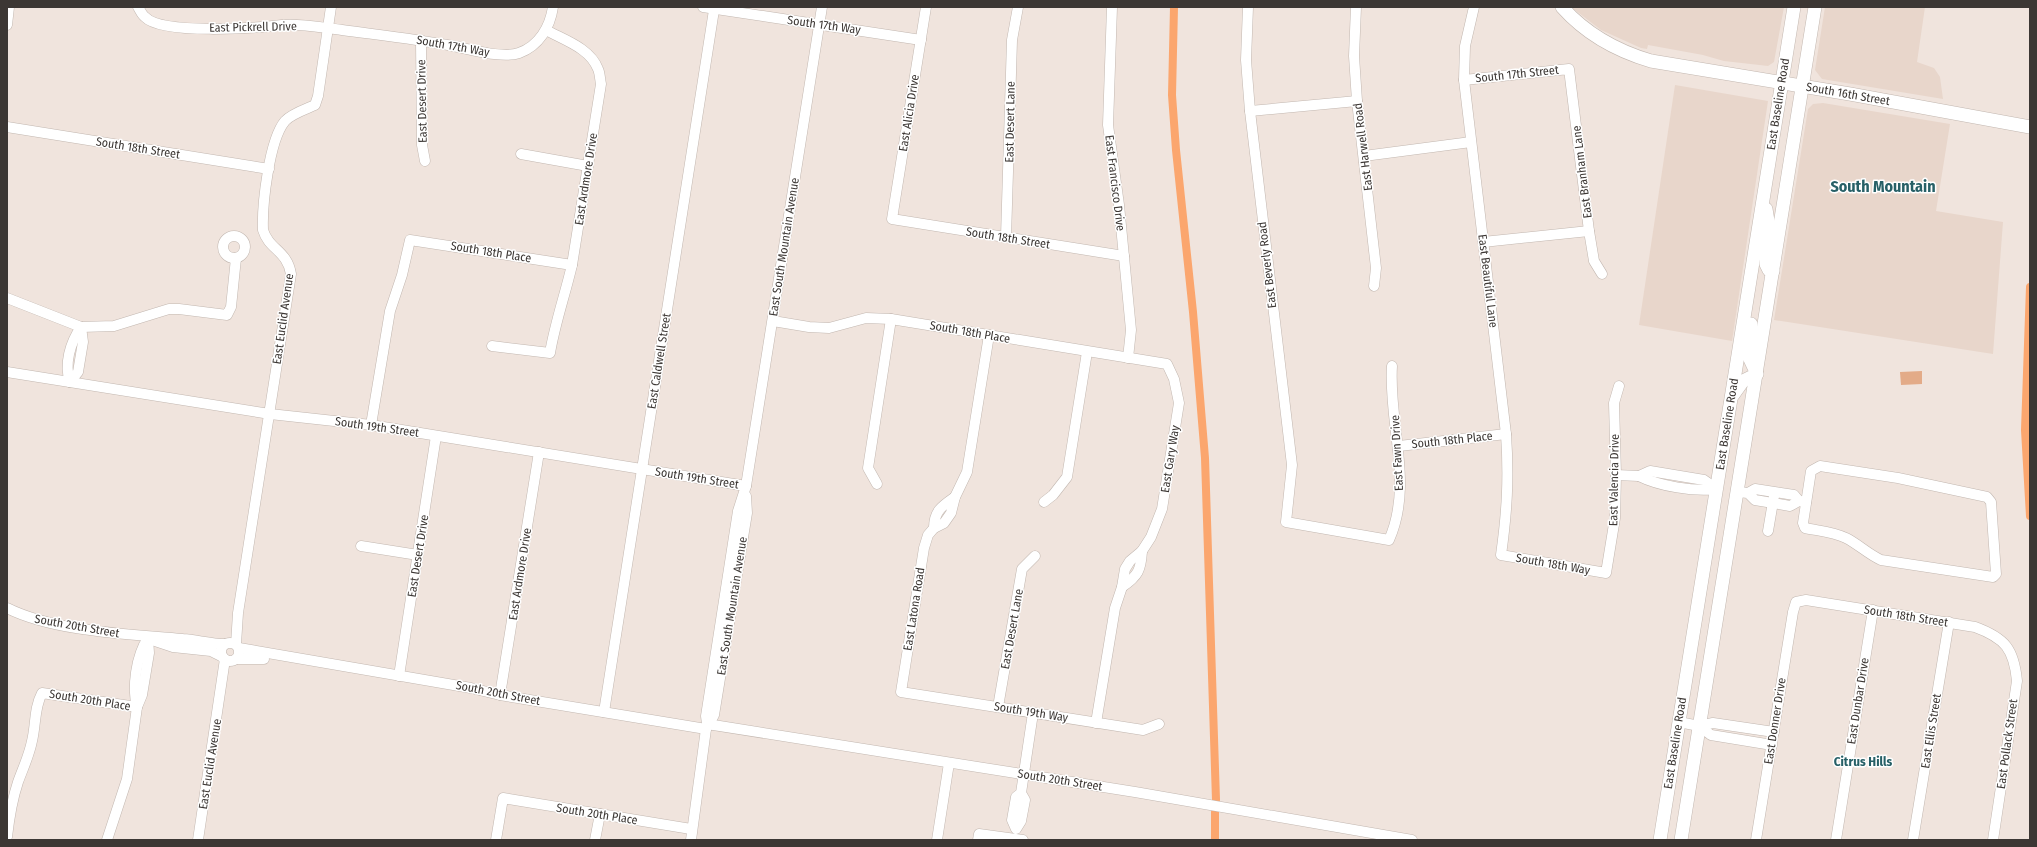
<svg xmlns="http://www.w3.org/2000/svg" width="2037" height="847" font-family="'Fira Sans Condensed',sans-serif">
  <rect width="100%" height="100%" fill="#f0e4dd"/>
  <g fill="#e8d6cb">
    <path d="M1571,7H1784L1774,62L1768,66L1724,61L1703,55L1648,45L1647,49L1641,48L1601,30Z"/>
    <path d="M1825,7H1925L1917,62L1934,68L1940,77L1943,99L1822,79L1815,70Z"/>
    <path d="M1675,85L1768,101L1732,341L1639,325Z"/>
    <path d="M1823,103L1950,124L1936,211L2003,222L1993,354L1774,320L1808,109L1813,104Z"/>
  </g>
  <path fill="#e3ab88" d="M1922,371V384L1901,385L1900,372Z"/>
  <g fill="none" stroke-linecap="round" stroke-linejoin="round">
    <g stroke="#fba66e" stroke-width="8">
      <path d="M1174,7L1172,95L1176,150L1193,312L1205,458L1216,800"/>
      <path d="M2030,287L2025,430L2030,516"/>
      <path d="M1215,840V812"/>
    </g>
    <g stroke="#c2b7b0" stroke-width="11">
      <g id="minor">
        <path d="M138,7C140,10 142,15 145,17C162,35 257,28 282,25C301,23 323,28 342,30C379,35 416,39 453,46C470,49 503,59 519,53C539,46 550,27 553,7"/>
        <path d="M703,7L921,40"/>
        <path d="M926,7L892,219L1124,256"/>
        <path d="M1112,7L1108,125L1119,205L1131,330L1128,358"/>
        <path d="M1248,7L1246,60L1250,111L1292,465L1286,522L1389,540C1414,484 1388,423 1392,366"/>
        <path d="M1356,7L1354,56L1357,101L1376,268L1374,286"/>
        <path d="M1474,7L1465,46L1464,80L1506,434C1509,478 1507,512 1501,555L1606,573L1615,518L1616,475L1614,403L1619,386"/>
        <path d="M7,25L9,7"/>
        <path d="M421,40L422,145L425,161"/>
        <path d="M1464,80L1569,69L1589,231L1594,261L1602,274"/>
        <path d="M1250,111L1357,101"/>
        <path d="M7,127L269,169"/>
        <path d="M521,154L588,166"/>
        <path d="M1364,156L1471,142"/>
        <circle cx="234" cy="247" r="11"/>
        <path d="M1006,237L1012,40L1018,7"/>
        <path d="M1483,242L1589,231"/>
        <path d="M7,298L81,327L114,326L169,309H179L227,315L231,307L236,258"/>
        <path d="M773,321L809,327L829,328L866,318L891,319L1167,364L1174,379L1179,403L1162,509L1151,537L1142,551L1130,561L1125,569L1122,587L1115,608L1096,723"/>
        <path d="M989,335L967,472L955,497L951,513L944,523L934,528L928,535L924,548L901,692L1143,730L1159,724"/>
        <path d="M492,346L550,353C555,323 565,295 572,265L601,84C600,80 600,73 598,69C590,48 564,40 546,30"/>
        <path d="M7,372L270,414L371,425L746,486"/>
        <path d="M70,382C64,364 70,343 81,327"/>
        <path d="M70,382L78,372L83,342L81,327"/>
        <path d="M371,425L390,311L402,275L410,240L572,265"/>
        <path d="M1399,446L1506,434"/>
        <path d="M1820,466L1898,478L1987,497L1991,502L1996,574L1993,577L1881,560C1868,554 1858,544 1846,538C1833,532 1819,531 1805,528L1803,523L1811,471Z"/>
        <path d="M1616,475L1639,476L1650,471L1704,480L1717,489"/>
        <path d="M1639,476C1659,486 1694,492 1717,489"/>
        <path d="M877,484L868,468L891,319"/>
        <path d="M1738,492L1748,493L1755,500L1790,506L1799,501L1806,502"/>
        <path d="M1748,493L1755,489L1794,495L1799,501"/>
        <path d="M1044,502L1053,495L1067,477L1087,352"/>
        <path d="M934,528C934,511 942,506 955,497"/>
        <path d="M1768,531L1774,496"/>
        <path d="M361,546L418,555"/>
        <path d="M1122,587C1138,576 1141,570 1142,551"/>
        <path d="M7,608C55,632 130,634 183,639C197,640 211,644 225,644"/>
        <path d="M155,641L173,647L211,651L223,657"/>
        <circle cx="230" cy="652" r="9"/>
        <path d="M236,644L238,613L291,274C287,250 269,250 263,230C262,205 269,140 285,121C291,114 306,109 315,105L318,96L331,7"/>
        <path d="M239,648L471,688L500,695L706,729"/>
        <path d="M236,659H264"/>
        <path d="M399,676L436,436"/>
        <path d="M500,695L539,452"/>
        <path d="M137,707C132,687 136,656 148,638"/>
        <path d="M998,707L1022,569L1035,556"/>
        <path d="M604,712L714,10"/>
        <path d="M1679,722L1699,726L1713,723L1774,732"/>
        <path d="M707,724L706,716L738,511L746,486L822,7"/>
        <path d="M707,724L1135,792L1412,840"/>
        <path d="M1699,726L1711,735L1772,745"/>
        <path d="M1021,793L1016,797L1012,820L1016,829L1021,821L1025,800L1021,793L1033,713"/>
        <path d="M7,837C9,819 12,800 18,782C23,768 29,756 32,741C36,725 34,708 42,693L137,707"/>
        <path d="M107,840L127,779L137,707L142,695L149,653L148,638"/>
        <path d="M198,840L225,659"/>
        <path d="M496,840L503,798L691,829"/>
        <path d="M595,840L600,814"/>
        <path d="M691,840L706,729L714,715L747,513L746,496"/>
        <path d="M937,840L949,763"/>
        <path d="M978,840L979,834L1023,840"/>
        <path d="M1756,840L1793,612L1796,602L1806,600L1975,627C2005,638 2014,649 2017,681L1993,840"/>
        <path d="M1836,840L1873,610"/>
        <path d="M1913,840L1949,622"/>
      </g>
    </g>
    <g stroke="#c2b7b0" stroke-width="14">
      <g id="major">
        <path d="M1562,7C1586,34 1617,51 1651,61L1850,94L2030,127"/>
        <path d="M1766,209L1768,221L1766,264L1769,270L1773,271"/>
        <path d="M1733,395L1743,381L1757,374L1749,357L1751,324"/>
        <path d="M1660,840L1794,7"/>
        <path d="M1681,840L1815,7"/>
      </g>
    </g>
    <use href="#minor" stroke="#fff" stroke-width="10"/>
    <use href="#major" stroke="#fff" stroke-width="13"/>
  </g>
  <g text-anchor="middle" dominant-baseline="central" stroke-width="3" stroke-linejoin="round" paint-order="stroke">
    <g font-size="12" fill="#3c3734" stroke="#fff">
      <text transform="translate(824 25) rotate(8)">South 17th Way</text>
      <text transform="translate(253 27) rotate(-1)">East Pickrell Drive</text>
      <text transform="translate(453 46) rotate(10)">South 17th Way</text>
      <text transform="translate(1517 74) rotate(-6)">South 17th Street</text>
      <text transform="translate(1848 94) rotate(10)">South 16th Street</text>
      <text transform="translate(422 101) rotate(-91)">East Desert Drive</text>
      <text transform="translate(1778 104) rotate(-81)">East Baseline Road</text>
      <text transform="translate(909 113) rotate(-81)">East Alicia Drive</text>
      <text transform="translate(1010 122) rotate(-89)">East Desert Lane</text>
      <text transform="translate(1363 147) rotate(-97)">East Harwell Road</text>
      <text transform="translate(138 148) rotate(9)">South 18th Street</text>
      <text transform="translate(1582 172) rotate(-97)">East Branham Lane</text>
      <text transform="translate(586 179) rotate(-81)">East Ardmore Drive</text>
      <text transform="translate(1115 183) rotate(83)">East Francisco Drive</text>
      <text transform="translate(1008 238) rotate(9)">South 18th Street</text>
      <text transform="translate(784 247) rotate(-81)">East South Mountain Avenue</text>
      <text transform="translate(491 252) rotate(9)">South 18th Place</text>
      <text transform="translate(1267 265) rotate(-97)">East Beverly Road</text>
      <text transform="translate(1488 281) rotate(83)">East Beautiful Lane</text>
      <text transform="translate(283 319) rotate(-82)">East Euclid Avenue</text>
      <text transform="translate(970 332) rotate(10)">South 18th Place</text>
      <text transform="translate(659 361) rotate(-81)">East Caldwell Street</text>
      <text transform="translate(1727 424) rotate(-81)">East Baseline Road</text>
      <text transform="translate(377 427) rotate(8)">South 19th Street</text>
      <text transform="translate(1452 440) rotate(-6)">South 18th Place</text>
      <text transform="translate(1397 453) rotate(-93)">East Fawn Drive</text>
      <text transform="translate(1170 459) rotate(-81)">East Gary Way</text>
      <text transform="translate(697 478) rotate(9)">South 19th Street</text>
      <text transform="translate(1614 480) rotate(-89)">East Valencia Drive</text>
      <text transform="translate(418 556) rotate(-81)">East Desert Drive</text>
      <text transform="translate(1553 564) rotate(10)">South 18th Way</text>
      <text transform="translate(520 574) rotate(-81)">East Ardmore Drive</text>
      <text transform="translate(732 606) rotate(-81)">East South Mountain Avenue</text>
      <text transform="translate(914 609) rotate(-81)">East Latona Road</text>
      <text transform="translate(1906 616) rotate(9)">South 18th Street</text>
      <text transform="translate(77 626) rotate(10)">South 20th Street</text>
      <text transform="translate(1012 629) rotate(-80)">East Desert Lane</text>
      <text transform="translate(498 693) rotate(11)">South 20th Street</text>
      <text transform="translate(90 700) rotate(9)">South 20th Place</text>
      <text transform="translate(1858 701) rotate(-81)">East Dunbar Drive</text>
      <text transform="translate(1031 712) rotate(9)">South 19th Way</text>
      <text transform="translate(1775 721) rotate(-81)">East Donner Drive</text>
      <text transform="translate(1931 731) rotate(-81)">East Ellis Street</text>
      <text transform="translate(1675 743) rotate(-81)">East Baseline Road</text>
      <text transform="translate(2007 744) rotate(-82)">East Pollack Street</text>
      <text transform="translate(210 764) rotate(-81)">East Euclid Avenue</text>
      <text transform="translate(1060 780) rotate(9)">South 20th Street</text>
      <text transform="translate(597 814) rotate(9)">South 20th Place</text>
    </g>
    <g font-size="13" font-weight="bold" fill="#276067" stroke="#fff">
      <text x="1863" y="761">Citrus Hills</text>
    </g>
    <g font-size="16" font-weight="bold" fill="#276067" stroke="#fff">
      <text x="1883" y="186">South Mountain</text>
    </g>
  </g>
  <rect width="2037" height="847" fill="none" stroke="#3c3734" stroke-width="16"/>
</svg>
